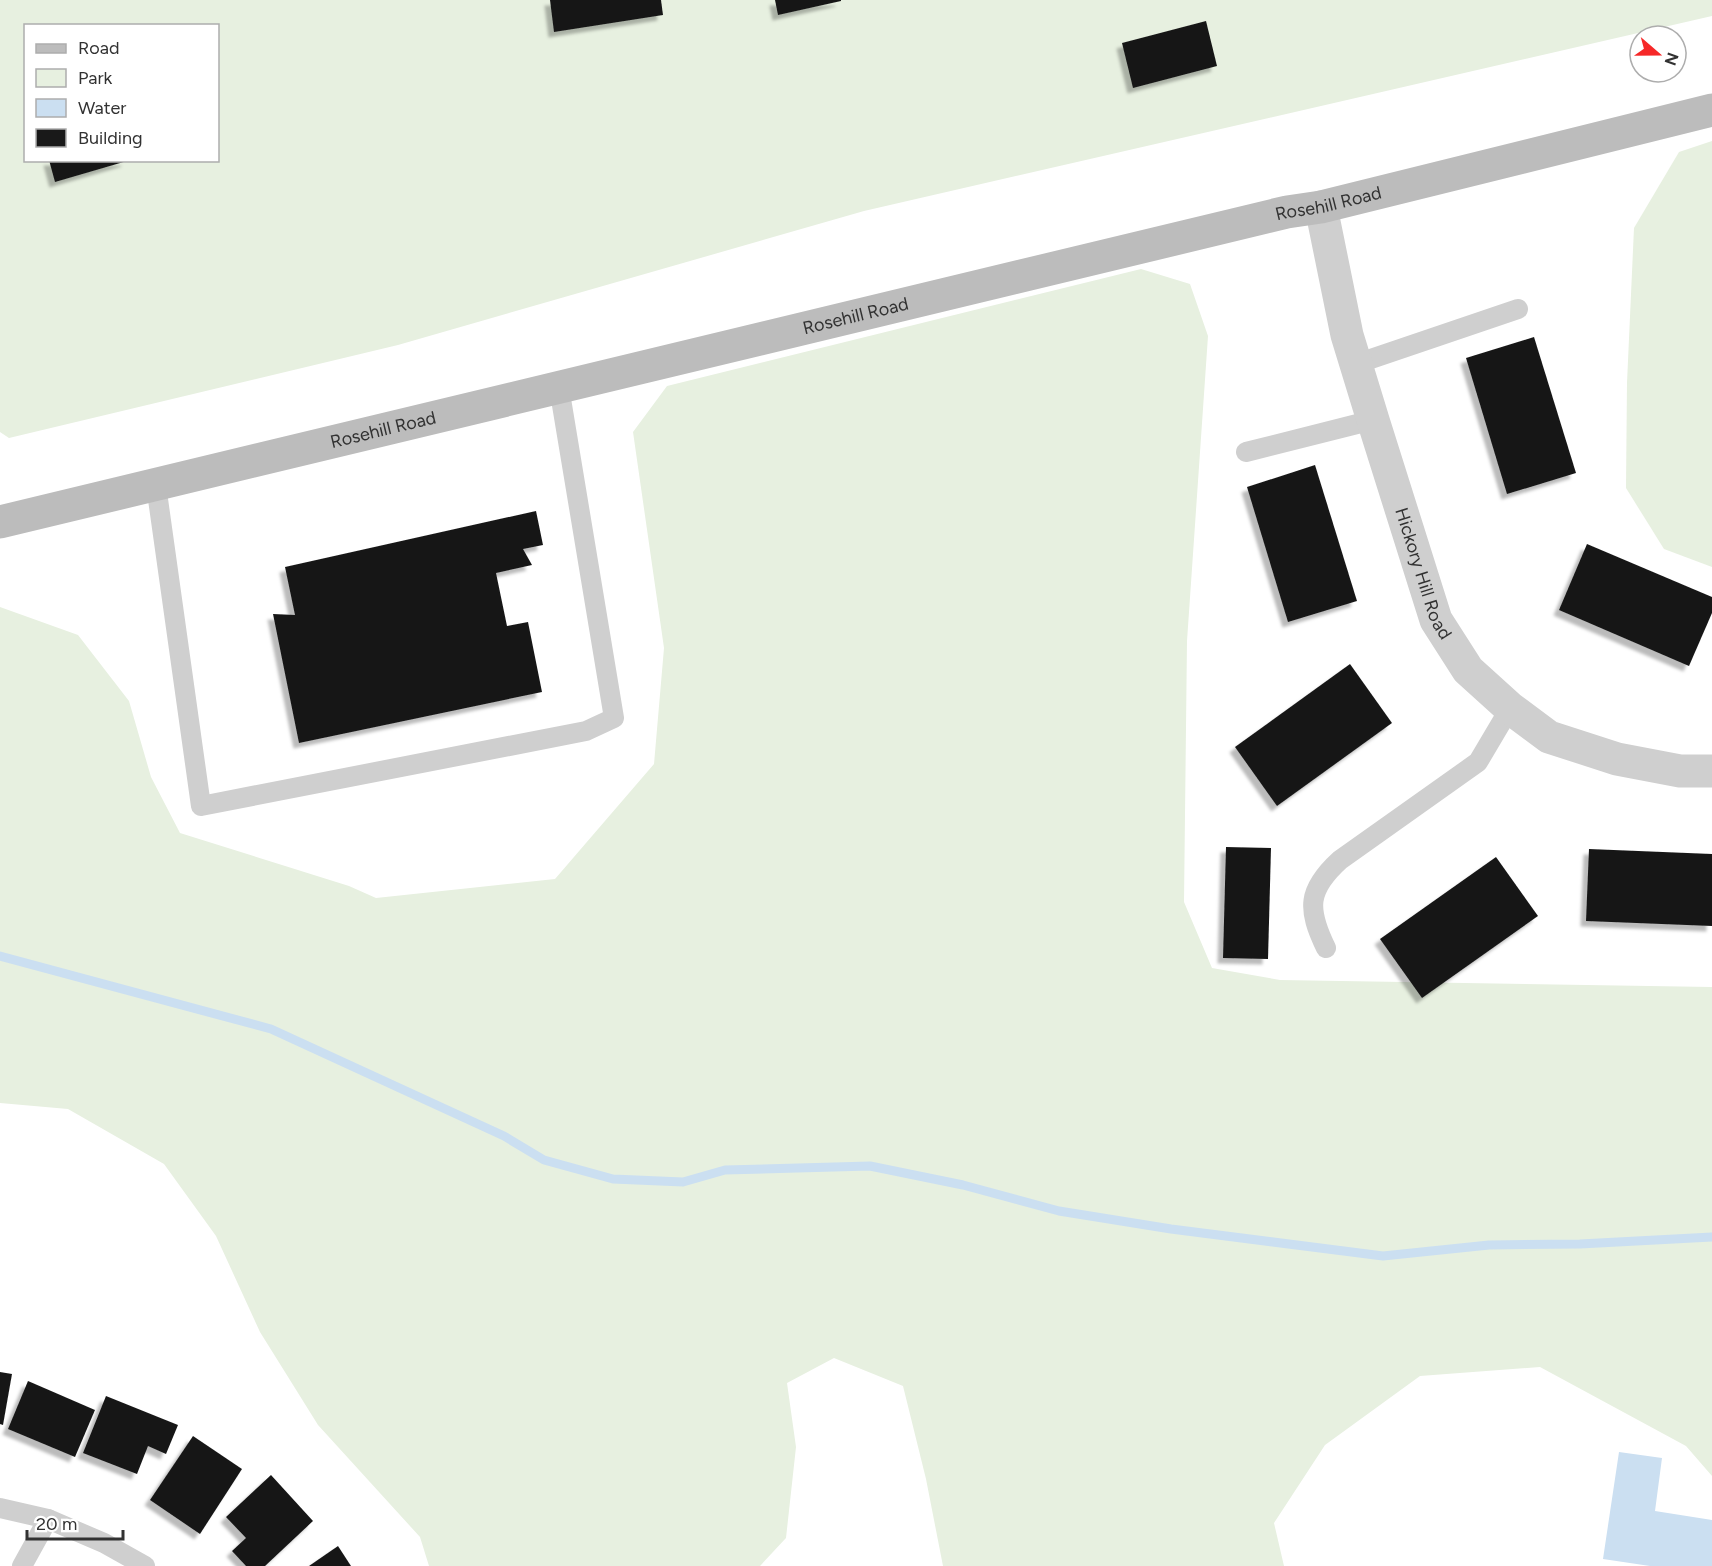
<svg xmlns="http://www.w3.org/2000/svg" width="1712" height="1566" font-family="Figtree,sans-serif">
  <defs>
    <filter id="shadow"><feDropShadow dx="-5.5" dy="5.5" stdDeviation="1.5" flood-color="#0004"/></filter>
  </defs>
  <rect width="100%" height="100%" fill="#fff"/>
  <g fill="#e7f0e0" fill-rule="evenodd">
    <path d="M0,0H1712V16L864,211L398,345L9,438L0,432ZM26,26H218V160H26Z"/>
    <path d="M1712,141V567L1664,549L1626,488L1627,383L1634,228L1679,152Z"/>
    <path d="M1141,269L1190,284L1208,336L1187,641L1184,902L1212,968L1280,980L1712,987V1476L1686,1446L1540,1367L1420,1376L1325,1445L1274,1523L1284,1566H943L926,1479L903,1386L834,1358L787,1383L796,1447L786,1538L760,1566H429L420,1537L318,1425L260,1332L216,1236L164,1164L68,1109L0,1103V607L78,635L129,701L151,777L180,833L349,886L376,898L555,879L654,764L664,648L633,432L667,386Z"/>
  </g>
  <path fill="#cbdff1" d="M1619,1452L1662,1458L1655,1511L1712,1520V1566H1650L1603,1559Z"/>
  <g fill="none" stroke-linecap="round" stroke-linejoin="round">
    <path stroke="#cbdff1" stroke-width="9" d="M0,956L271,1029L504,1136L544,1160L613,1179L683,1182L725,1170L870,1166L963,1185L1059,1211L1171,1229L1383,1256L1489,1245L1580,1244L1712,1237"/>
  </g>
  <g fill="#191919" filter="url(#shadow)">
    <path d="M550,0H661L663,15L554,32Z"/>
    <path d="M775,0H841V1L778,15Z"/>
    <path d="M1206,21L1217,66L1133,88L1122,43Z"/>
    <path d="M49,160H127V161L55,182Z"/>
    <path d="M1534,337L1576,473L1507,494L1466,358Z"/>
    <path d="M1315,465L1357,601L1288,622L1247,487Z"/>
    <path d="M536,511L543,545L523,549L532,565L496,573L507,626L528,622L542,692L299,743L273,614L295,615L285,567Z"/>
    <path d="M1587,544L1712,597V613L1689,666L1559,610Z"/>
    <path d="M1350,664L1392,723L1277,806L1235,747Z"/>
    <path d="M1226,847L1271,848L1268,959L1223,958Z"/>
    <path d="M1589,849L1712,854V926L1586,921Z"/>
    <path d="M1496,857L1538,916L1422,998L1380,939Z"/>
    <path d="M0,1372L12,1374L3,1425L0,1424Z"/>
    <path d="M28,1381L95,1410L75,1457L8,1429Z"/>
    <path d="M106,1396L178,1425L166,1454L148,1446L137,1474L83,1453Z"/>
    <path d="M193,1436L242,1469L200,1534L150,1500Z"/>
    <path d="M271,1475L313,1521L265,1566H246L232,1551L246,1538L226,1517Z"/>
    <path d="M338,1546L351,1566H309Z"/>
  </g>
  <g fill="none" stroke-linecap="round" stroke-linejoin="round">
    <g stroke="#cfcfcf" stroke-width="20">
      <path d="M1356,364L1518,309"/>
      <path d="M1246,452L1373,420"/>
      <path d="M156,485L201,806L586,731L614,718L559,387"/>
      <path d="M1326,948C1307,909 1307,890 1340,860L1478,762L1510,708"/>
      <path d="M0,1508L48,1519"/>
      <path d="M22,1566L48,1519L104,1543L145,1566"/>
    </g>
    <path stroke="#cfcfcf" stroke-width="33" id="s1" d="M1321,207L1347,335L1373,420L1436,620L1468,670L1510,708L1549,737L1617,759L1680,771H1712"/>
    <path stroke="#bcbcbc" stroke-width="33" id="s2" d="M0,522L1287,212L1321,207L1712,110"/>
  </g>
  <g text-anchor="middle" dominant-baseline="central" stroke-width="6" stroke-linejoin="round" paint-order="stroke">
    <g font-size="18" fill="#323232" stroke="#fff">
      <text stroke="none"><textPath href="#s2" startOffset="1366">Rosehill Road</textPath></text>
      <text stroke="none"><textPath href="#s2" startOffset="880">Rosehill Road</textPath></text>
      <text stroke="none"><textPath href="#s2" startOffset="394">Rosehill Road</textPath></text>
      <text stroke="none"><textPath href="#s1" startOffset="381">Hickory Hill Road</textPath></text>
    </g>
  </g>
  <rect x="24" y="24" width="195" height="138" fill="#ffffff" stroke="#adadad" stroke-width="1.5"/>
  <rect x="36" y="44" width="30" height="9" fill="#bcbcbc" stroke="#adadad" stroke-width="1.5"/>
  <text x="78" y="54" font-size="18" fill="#323232">Road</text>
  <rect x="36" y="69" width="30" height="18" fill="#e7f0e0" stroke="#adadad" stroke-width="1.5"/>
  <text x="78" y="84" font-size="18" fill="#323232">Park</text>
  <rect x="36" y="99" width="30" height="18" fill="#cbdff1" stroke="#adadad" stroke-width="1.5"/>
  <text x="78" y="114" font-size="18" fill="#323232">Water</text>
  <rect x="36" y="129" width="30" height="18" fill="#191919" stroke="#adadad" stroke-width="1.5"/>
  <text x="78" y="144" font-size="18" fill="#323232">Building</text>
  <g transform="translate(1658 54) rotate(110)"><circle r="28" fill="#ffffff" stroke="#adadad" stroke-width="1.5"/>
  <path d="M0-4.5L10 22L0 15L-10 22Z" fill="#f62828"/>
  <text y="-9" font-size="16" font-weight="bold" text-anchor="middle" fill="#323232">N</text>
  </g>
  <path d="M27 1530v9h96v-9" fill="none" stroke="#323232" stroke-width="3"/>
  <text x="36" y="1530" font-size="18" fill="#323232" stroke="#ffffff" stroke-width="4.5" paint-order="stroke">20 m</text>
</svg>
